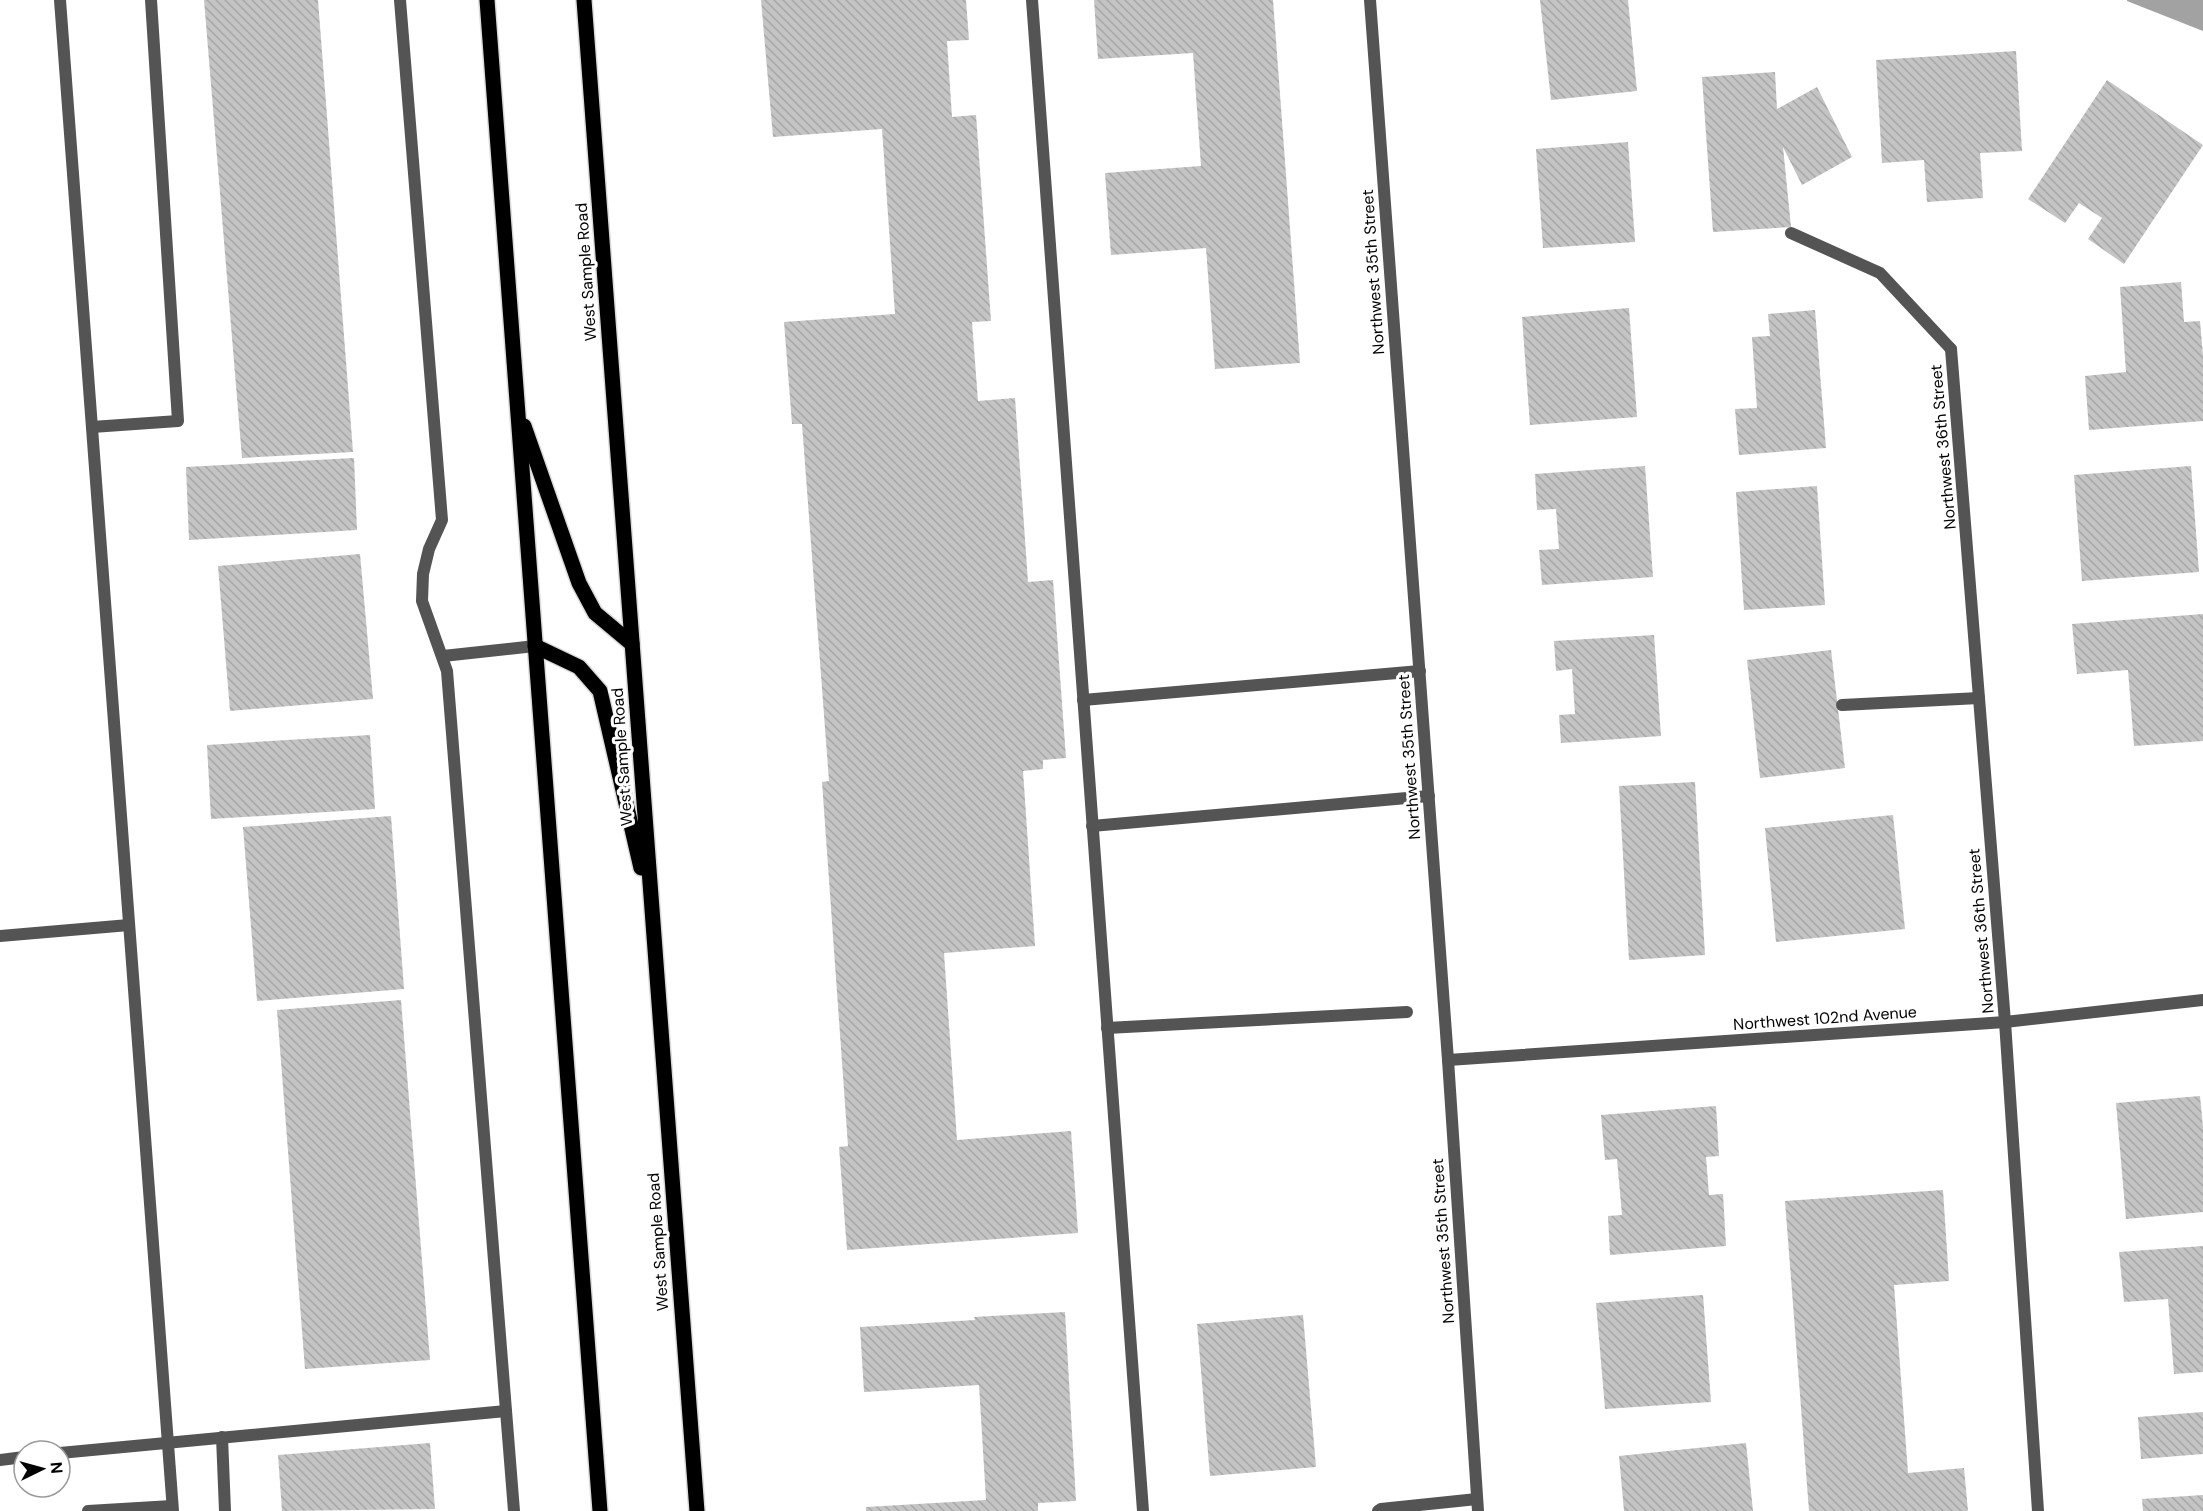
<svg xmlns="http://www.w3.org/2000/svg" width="2203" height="1511" font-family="'DM Sans',sans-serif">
  <defs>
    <pattern id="building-back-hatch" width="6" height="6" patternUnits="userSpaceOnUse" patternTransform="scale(1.5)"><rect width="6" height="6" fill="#c4c4c4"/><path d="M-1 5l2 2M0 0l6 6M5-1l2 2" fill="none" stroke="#a7a7a7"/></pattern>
  </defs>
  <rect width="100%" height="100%" fill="#fff"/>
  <path fill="#a2a2a2" d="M2127,0H2203V31L2127,1Z"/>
  <g fill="url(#building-back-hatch)">
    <path d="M204,0H318L353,452L242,458Z"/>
    <path d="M761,0H966L969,40L947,41L952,117L976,115L991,321L972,322L978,401L1015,398L1028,582L1053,580L1066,758L1043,760V769L1023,771L1035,946L944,953L957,1140L1071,1131L1078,1233L847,1250L839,1147L848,1146L822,782L829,781L802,424H792L784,322L895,314L882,129L773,137Z"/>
    <path d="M1094,0H1273L1300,363L1215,369L1206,248L1111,255L1105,173L1201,166L1193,53L1098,59Z"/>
    <path d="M1540,0H1628L1637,91L1551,100Z"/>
    <path d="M2016,51L2022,151L1980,153L1983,198L1927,202L1924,160L1882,163L1876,60Z"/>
    <path d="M1775,72L1777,109L1817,87L1852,157L1802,185L1783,147L1791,227L1713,232L1702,77Z"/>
    <path d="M2107,80L2203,145L2124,264L2088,239L2102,218L2079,203L2065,223L2028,199Z"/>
    <path d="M1628,142L1635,242L1543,248L1536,149Z"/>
    <path d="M2181,282L2184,322L2200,321L2203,356V421L2089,430L2085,376L2126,372L2120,287Z"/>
    <path d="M1629,308L1637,417L1530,425L1522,317Z"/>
    <path d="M1815,310L1826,448L1739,455L1735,409L1757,408L1752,337L1770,336L1768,314Z"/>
    <path d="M354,458L357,530L189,540L186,467Z"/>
    <path d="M1645,466L1653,577L1542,585L1539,550L1559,549L1556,509L1537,510L1535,474Z"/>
    <path d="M2191,466L2199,572L2082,581L2074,475Z"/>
    <path d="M1817,486L1825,605L1744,610L1736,492Z"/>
    <path d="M360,554L373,699L230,711L218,566Z"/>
    <path d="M2203,614V741L2134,746L2128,670L2077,674L2072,624Z"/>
    <path d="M1654,635L1661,736L1561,743L1559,715L1575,714L1572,669L1556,671L1554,641Z"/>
    <path d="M1831,650L1845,768L1760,778L1747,660Z"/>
    <path d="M370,735L375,809L211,819L207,745Z"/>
    <path d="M1695,782L1705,955L1629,960L1619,786Z"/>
    <path d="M1893,815L1905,929L1776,942L1765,828Z"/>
    <path d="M391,816L404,989L257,1001L243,827Z"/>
    <path d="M401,1000L430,1360L305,1369L277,1010Z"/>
    <path d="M2200,1096L2203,1127V1212L2126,1219L2116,1103Z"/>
    <path d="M1716,1106L1719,1156L1706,1157L1709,1195L1723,1194L1726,1246L1610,1255L1608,1216L1622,1215L1617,1159L1605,1160L1601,1115Z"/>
    <path d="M1943,1190L1949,1281L1894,1285L1908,1473L1964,1468L1968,1511H1809L1785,1201Z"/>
    <path d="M2203,1246V1372L2174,1374L2168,1299L2124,1302L2119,1252Z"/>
    <path d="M1703,1295L1711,1402L1605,1409L1596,1303Z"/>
    <path d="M1065,1312L1076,1501L1038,1503V1511H866V1507L986,1500L979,1385L864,1392L860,1327L975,1320L974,1317Z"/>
    <path d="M1303,1315L1316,1467L1210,1476L1197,1324Z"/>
    <path d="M2203,1412V1454L2141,1459L2138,1417Z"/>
    <path d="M430,1443L435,1509L282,1511L278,1455Z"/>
    <path d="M1746,1443L1753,1511H1624L1619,1456Z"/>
    <path d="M2203,1495V1511H2143L2142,1499Z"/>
  </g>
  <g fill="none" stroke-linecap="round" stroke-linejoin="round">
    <g stroke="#dbdbdb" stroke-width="18">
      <g id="primary">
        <path d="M487,0L600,1511"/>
        <path d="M584,0L697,1511"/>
        <path d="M524,426L579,583L595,613L632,644"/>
        <path d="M535,646L579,667L600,691L641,868"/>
      </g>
    </g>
    <g stroke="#545454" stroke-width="12">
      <path d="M60,0L173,1511"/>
      <path d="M400,0L442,520L429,549L423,574L422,601L447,671L514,1511"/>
      <path d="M1032,0L1143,1511"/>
      <path d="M1791,233L1880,273L1951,349"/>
      <path d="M92,427L178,421L151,0"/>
      <path d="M443,656L535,646"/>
      <path d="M1083,700L1420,671"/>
      <path d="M1842,705L1979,698"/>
      <path d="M1092,826L1429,796"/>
      <path d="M0,936L129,925"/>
      <path d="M1107,1028L1407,1012"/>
      <path d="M222,1437L225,1511"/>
      <path d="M60,1453L506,1411"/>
      <path d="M0,1460L24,1457"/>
      <path d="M88,1511L172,1506"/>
      <path d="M1378,1511L1381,1509L1477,1499"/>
    </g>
    <g stroke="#545454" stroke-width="12">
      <path d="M1370,0L1448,1060L1478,1511"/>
      <path d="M1951,349L2005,1022L2038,1511"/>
      <path d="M1448,1060L2005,1022L2203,1000"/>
    </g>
    <use href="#primary" stroke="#000" stroke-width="15"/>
  </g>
  <g text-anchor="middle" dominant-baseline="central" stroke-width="6" stroke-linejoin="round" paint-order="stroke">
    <g font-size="16" fill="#000" stroke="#fff">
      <text transform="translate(586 272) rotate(-94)">West Sample Road</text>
      <text transform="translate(1373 272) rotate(-94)">Northwest 35th Street</text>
      <text transform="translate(1943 447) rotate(-95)">Northwest 36th Street</text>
      <text transform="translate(622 757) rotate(-94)">West Sample Road</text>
      <text transform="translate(1409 757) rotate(-94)">Northwest 35th Street</text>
      <text transform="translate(1981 931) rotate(-95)">Northwest 36th Street</text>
      <text transform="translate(1825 1018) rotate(-4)">Northwest 102nd Avenue</text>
      <text transform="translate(1443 1241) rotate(-94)">Northwest 35th Street</text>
      <text transform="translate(658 1242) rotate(-94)">West Sample Road</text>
    </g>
  </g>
  <g transform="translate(42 1469) rotate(85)"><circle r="28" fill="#ffffff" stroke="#999999" stroke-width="1.5"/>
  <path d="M0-4.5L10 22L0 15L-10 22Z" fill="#000000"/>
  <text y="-9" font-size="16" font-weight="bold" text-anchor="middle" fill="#000000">N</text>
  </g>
</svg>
